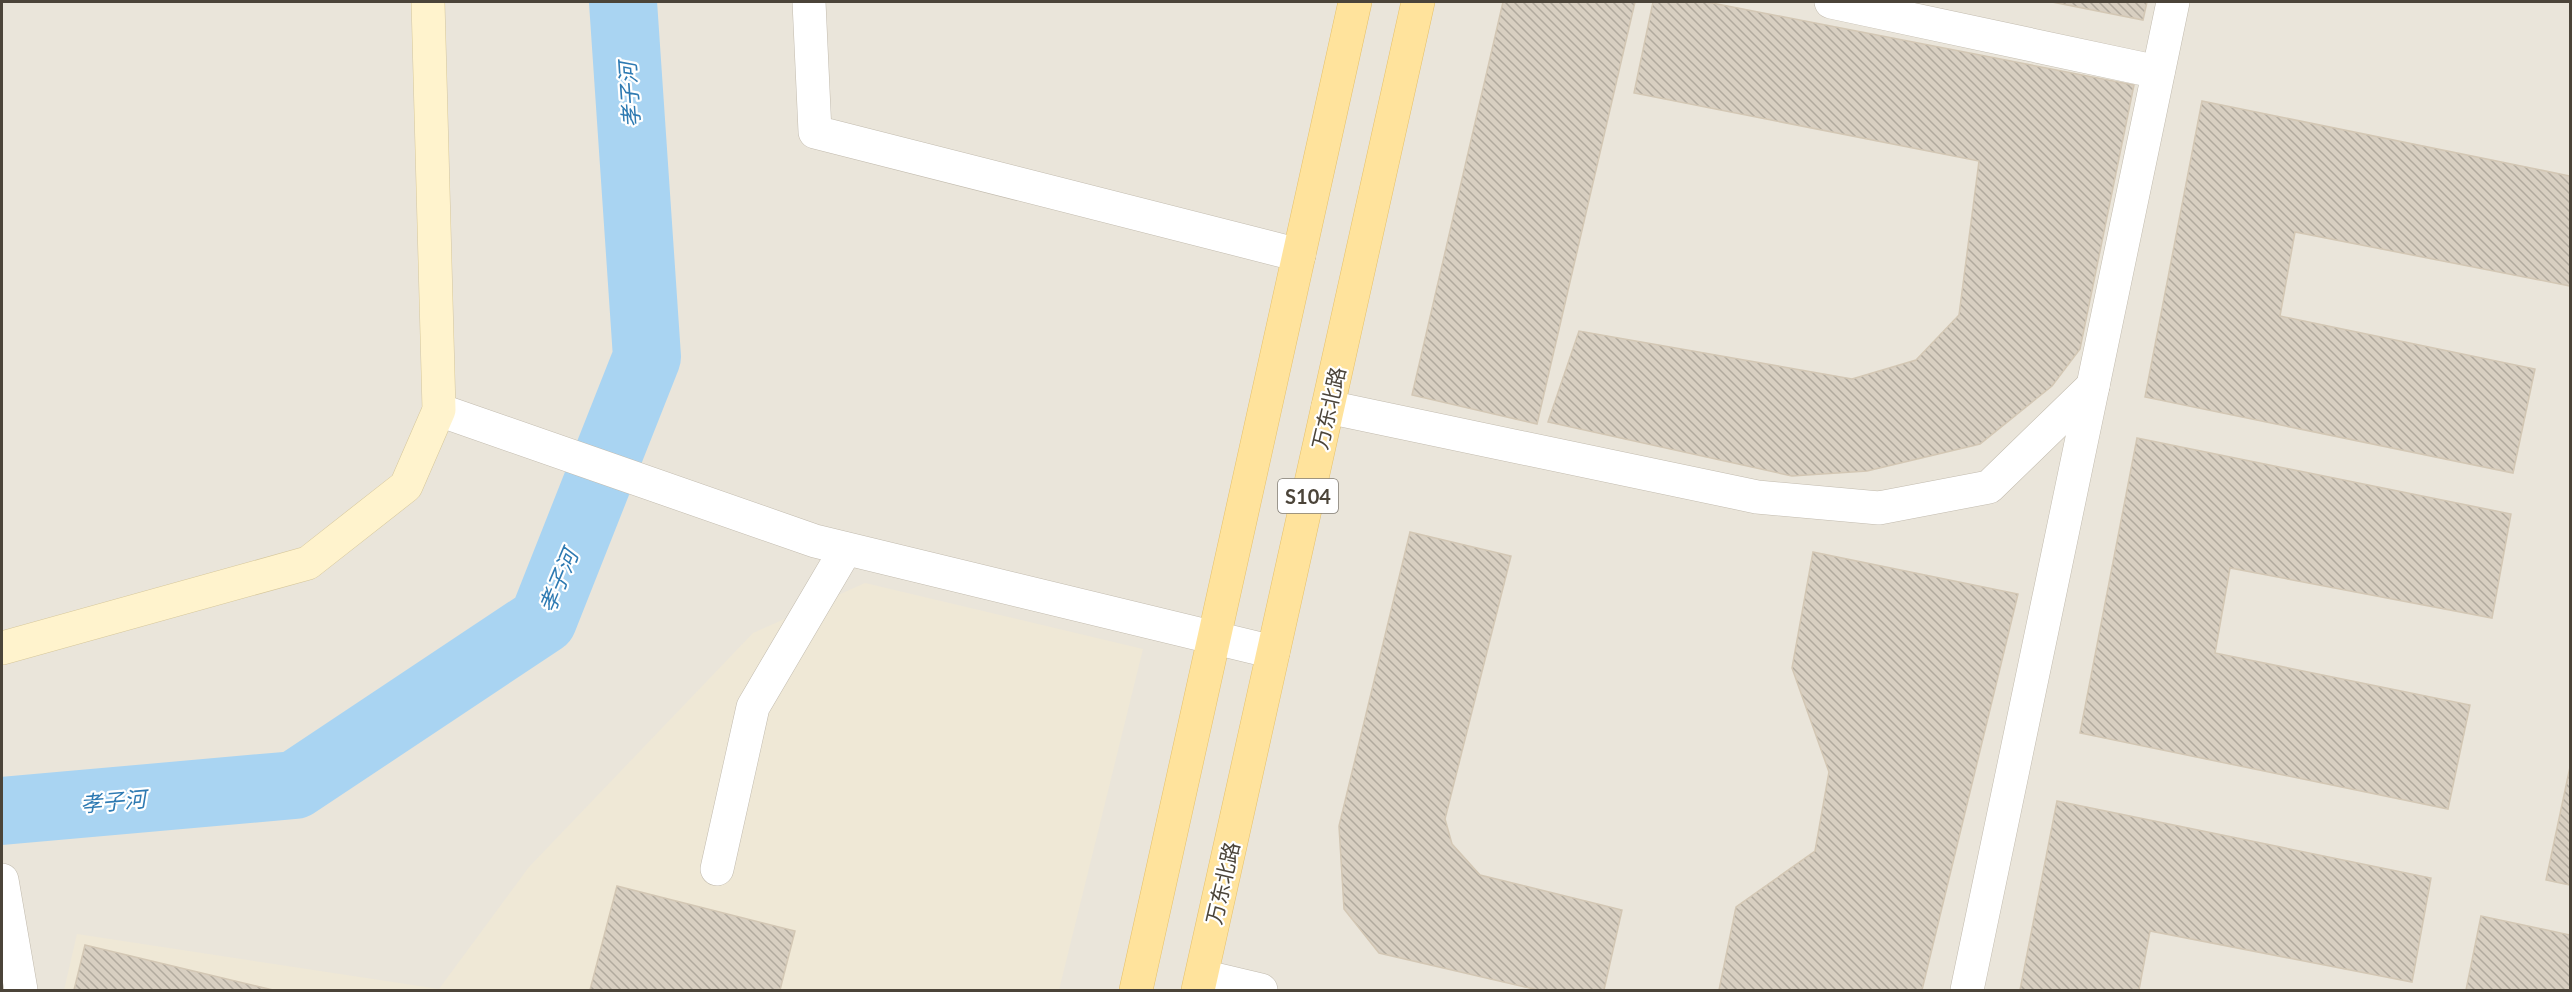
<svg xmlns="http://www.w3.org/2000/svg" width="2572" height="992" font-family="Lato,'Noto Sans SC',sans-serif">
  <defs>
    <pattern id="building-back-hatch" width="6" height="6" patternUnits="userSpaceOnUse" patternTransform="scale(1.5)"><rect width="6" height="6" fill="#d8cfc1"/><path d="M-1 5l2 2M0 0l6 6M5-1l2 2" fill="none" stroke="#b1aa9e"/></pattern>
  </defs>
  <rect width="100%" height="100%" fill="#f6f3ec"/>
  <rect fill="#eae5da" x="2" y="2" width="2568" height="988"/>
  <path fill="#efe8d6" d="M865,583L1143,649L1059,990H64L77,934L439,989L529,867L753,633Z"/>
  <g fill="none" stroke-linecap="round" stroke-linejoin="round">
    <path stroke="#a9d4f2" stroke-width="68" d="M2,811L295,785L543,620L647,357L623,2"/>
  </g>
  <g fill="url(#building-back-hatch)" stroke="#d3c7b4" stroke-width="1.5">
    <path d="M1503,2H1635L1537,424L1412,395Z"/>
    <path d="M1653,2H1707L2134,85L2080,349L2052,386L1980,444L1867,471L1792,476L1548,422L1579,331L1852,379L1916,360L1959,315L1979,161L1634,93Z"/>
    <path d="M2052,2H2147L2143,20Z"/>
    <path d="M2202,101L2570,176V286L2295,232L2280,316L2535,369L2513,473L2145,397Z"/>
    <path d="M2137,438L2511,514L2492,618L2230,568L2215,653L2470,705L2448,809L2080,733Z"/>
    <path d="M1410,532L1511,556L1445,819L1452,844L1480,875L1622,910L1604,990H1538L1379,953L1344,909L1339,826Z"/>
    <path d="M1813,552L2018,594L1922,990H1719L1736,907L1815,851L1829,772L1792,668Z"/>
    <path d="M2570,767V885L2546,880Z"/>
    <path d="M2057,801L2431,878L2412,982L2150,931L2139,990H2020Z"/>
    <path d="M617,886L795,931L780,990H590Z"/>
    <path d="M2481,916L2570,935V990H2466Z"/>
    <path d="M85,945L273,990H74Z"/>
  </g>
  <g fill="none" stroke-linecap="round" stroke-linejoin="round">
    <g stroke="#c2bbae" stroke-width="34">
      <g id="street">
        <path d="M809,2L815,132L1299,255"/>
        <path d="M1831,2L2158,72"/>
        <path d="M1328,407L1757,497L1879,508L1989,487L2093,386"/>
        <path d="M439,410L815,541L1273,652"/>
        <path d="M717,869L753,707L846,549"/>
        <path d="M2,880L21,990"/>
        <path d="M1202,976L1261,990"/>
        <path d="M1967,990L2173,2"/>
      </g>
    </g>
    <g stroke="#d6c79b" stroke-width="34">
      <path id="secondary" d="M2,648L308,563L406,486L439,410L428,2"/>
    </g>
    <g stroke="#e6c16a" stroke-width="34">
      <g id="primary">
        <path d="M1136,990L1355,2"/>
        <path d="M1198,990L1418,2"/>
      </g>
    </g>
    <use href="#street" stroke="#fff" stroke-width="33"/>
    <use href="#secondary" stroke="#fff3cd" stroke-width="33"/>
    <use href="#primary" stroke="#ffe39c" stroke-width="33"/>
  </g>
  <g text-anchor="middle" dominant-baseline="central" stroke-width="4.5" stroke-linejoin="round" paint-order="stroke">
    <rect fill="#fff" stroke="#817c74" stroke-width="1.5" x="1278" y="479" width="60" height="34" rx="4.5"/>
    <g font-size="20" font-weight="bold" fill="#4b4439">
      <text x="1308" y="496">S104</text>
    </g>
    <g font-size="21" fill="#4b4439" stroke="#fff">
      <text transform="translate(1328 408) rotate(-77)">万东北路</text>
      <text transform="translate(1222 883) rotate(-77)">万东北路</text>
    </g>
    <g font-size="22" font-style="italic" fill="#2e7ab2" stroke="#fff">
      <text transform="translate(629 95) rotate(-94)">孝子河</text>
      <text transform="translate(558 581) rotate(-67)">孝子河</text>
      <text transform="translate(113 801) rotate(-5)">孝子河</text>
    </g>
  </g>
  <rect width="2572" height="992" fill="none" stroke="#4b4439" stroke-width="6"/>
</svg>
